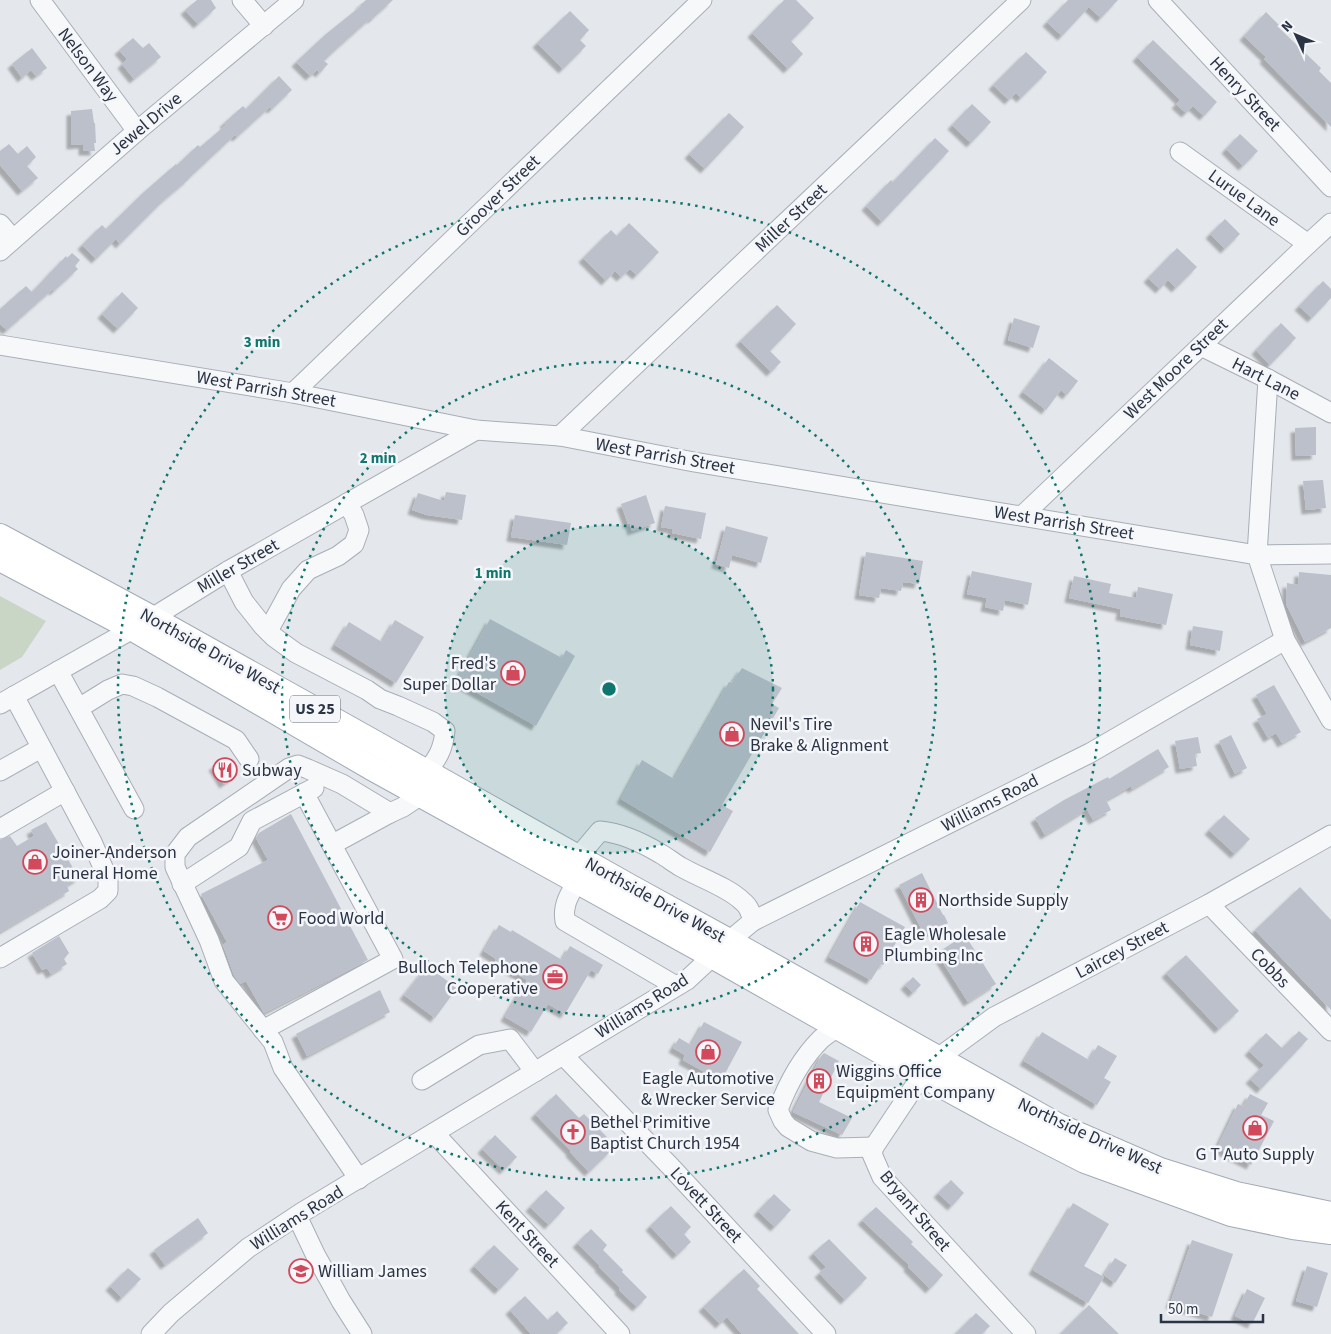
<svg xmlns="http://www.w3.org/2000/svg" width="1331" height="1334" font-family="'Source Sans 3',sans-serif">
  <defs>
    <filter id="shadow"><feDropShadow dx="-4.5" dy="4.5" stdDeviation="1" flood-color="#0004"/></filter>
  </defs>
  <rect width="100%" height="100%" fill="#e4e7ec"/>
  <path fill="#c9d6c5" d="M0,596L46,621L22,657L0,670Z"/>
  <g fill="#bbc0ca" filter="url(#shadow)">
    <path d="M197,0H211L216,8L198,24L185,10Z"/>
    <path d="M366,0H393L372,19L371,18L333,52L324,61L328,64L320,73L317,70L310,76L296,62L326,34L361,6L360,5Z"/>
    <path d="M784,0H796L814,18L791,41L803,54L788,69L752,33Z"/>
    <path d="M1068,0H1118L1101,18L1089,7L1062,36L1047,22Z"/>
    <path d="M570,11L589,30L580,40L586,46L563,69L537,43Z"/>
    <path d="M1266,12L1279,25L1277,26L1321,68L1319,71L1331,83V127L1264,59L1266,57L1244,36Z"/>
    <path d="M133,38L143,48L149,43L161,57L134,79L122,64L127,59L119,50Z"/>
    <path d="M1153,40L1217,102L1204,116L1193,106L1186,113L1176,104L1180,100L1137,57Z"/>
    <path d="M32,48L47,68L36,76L31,70L22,78L12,64Z"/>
    <path d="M1026,52L1047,72L1021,98L1016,93L1009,100L993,85Z"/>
    <path d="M279,76L292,90L272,109L270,107L237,137L235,135L188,179H189L164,200L120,244L116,239L96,259L82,245L102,225L106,229L144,192L176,164L177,165L198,145L200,147L226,125L224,123L243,106L246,109Z"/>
    <path d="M972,104L991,122L971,143L952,125Z"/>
    <path d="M92,109L94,123H95L96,143H94L95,151H83V144L71,145V111Z"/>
    <path d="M729,113L744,127L705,169L689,154Z"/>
    <path d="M1240,134L1258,151L1243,166L1226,149Z"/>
    <path d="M935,138L949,151L882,222L866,206L891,180L893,182Z"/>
    <path d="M9,144L18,154L27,146L36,157L27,166L38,178L22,191L0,165V151Z"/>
    <path d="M1225,219L1240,234L1225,249L1210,234Z"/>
    <path d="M629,223L659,252L637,275L630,269L621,277L615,271L606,281L583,258L611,230L617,236Z"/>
    <path d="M1177,248L1197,267L1176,288L1168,280L1160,289L1148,278Z"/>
    <path d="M72,253L80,260L75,266L78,269L54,291L53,289L7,330L0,324V309L26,286L32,292L66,256L67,258Z"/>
    <path d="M1323,281L1331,289V298L1312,318L1299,306Z"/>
    <path d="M122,292L138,308L118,329L102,314Z"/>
    <path d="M777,305L796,324L770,351L781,362L771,372L740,341Z"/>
    <path d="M1014,318L1040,326L1033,348L1008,340Z"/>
    <path d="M1281,323L1296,338L1270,365L1256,350Z"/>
    <path d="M1049,358L1078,381L1067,395L1061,390L1046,410L1023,392Z"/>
    <path d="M1316,427V455L1296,456L1295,428Z"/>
    <path d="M1323,480L1326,508L1306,510L1303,481Z"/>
    <path d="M446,492L466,495L462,520L427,515L412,510L418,493L444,501Z"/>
    <path d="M646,495L655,523L632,531L630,524H628L621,504Z"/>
    <path d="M665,506L706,513L701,539L672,533L673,529L661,527Z"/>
    <path d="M515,515L571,523L567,545L511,537Z"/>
    <path d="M726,526L768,537L761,563L732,555L729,568L716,564Z"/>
    <path d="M866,552L923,561L919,584L903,582L901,591L881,588L879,598L859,595Z"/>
    <path d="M972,571L1032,583L1028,605L1005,600L1003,611L985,607L987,598L967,594Z"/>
    <path d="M1299,572L1331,575V628L1305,642L1286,604L1287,583L1298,585Z"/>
    <path d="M1074,576L1111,584L1109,593L1136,598L1138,587L1173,594L1166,625L1120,616L1121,609L1069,598Z"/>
    <path d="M490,619L562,658L566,650L575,656L536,726L456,681Z"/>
    <path d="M395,620L424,637L396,683L335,645L349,622L382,642Z"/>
    <path d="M1193,626L1223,631L1220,651L1190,645Z"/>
    <path d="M742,668L782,688L772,704L779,708L722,805L733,811L710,852L621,799L642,760L674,779L729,682L732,683Z"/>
    <path d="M1274,685L1301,732L1282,743L1276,733L1268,738L1257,719L1267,714L1256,695Z"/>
    <path d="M1231,735L1247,768L1235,774L1219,741Z"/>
    <path d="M1198,737L1201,753L1195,754L1197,766L1180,769L1175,741Z"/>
    <path d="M1158,749L1169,767L1132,789L1131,786L1106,800L1111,810L1093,820L1087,809L1045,835L1035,818L1064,800L1108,777L1109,779Z"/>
    <path d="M226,758L237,775L224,784L213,766Z"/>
    <path d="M291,814L368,960L264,1013L246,981L240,984L234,975L223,945L227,942L201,894L268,860L256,838L259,833Z"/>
    <path d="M1224,815L1250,839L1235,854L1209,830Z"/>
    <path d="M46,822L79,878L67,885L69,891L0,932V840L10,836L17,846L34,836L31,830Z"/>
    <path d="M922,873L943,915H944L948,923L925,936L899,885Z"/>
    <path d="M1300,887L1331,920V1010L1255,930Z"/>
    <path d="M860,902L905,927L883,965L881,964L871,980L829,957Z"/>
    <path d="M499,925L511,932L512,930L562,960L570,946L603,965L598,974L591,970L565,1014L548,1004L531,1032L505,1017L527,980L495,961L496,959L484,951Z"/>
    <path d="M965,935L996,984L968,1002L937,953Z"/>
    <path d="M59,936L69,953L64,959L67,964L51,974L47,968L42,970L32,953Z"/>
    <path d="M1186,955L1239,1011L1219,1029L1166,973Z"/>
    <path d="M427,966L457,988L435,1018L404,995Z"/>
    <path d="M913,977L921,985L913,993L905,985Z"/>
    <path d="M380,990L390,1012L307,1056L296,1034Z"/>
    <path d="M704,1022L742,1042L721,1081L683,1060L685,1055L673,1048L679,1038L691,1045Z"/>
    <path d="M1299,1031L1308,1039L1261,1089L1250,1079L1264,1065L1249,1051L1266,1033L1282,1048Z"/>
    <path d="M1042,1032L1089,1060L1098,1045L1117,1056L1104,1078L1111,1082L1097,1105L1024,1061Z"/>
    <path d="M824,1053L839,1061L819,1102L852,1118L842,1135L793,1112L821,1056Z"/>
    <path d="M556,1094L579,1118L584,1114L607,1137L602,1142L611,1151L589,1172L570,1152L571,1151L535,1114Z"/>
    <path d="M1250,1094L1268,1103L1261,1115L1274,1121L1251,1165L1217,1148L1238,1104L1243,1106Z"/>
    <path d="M495,1135L517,1157L504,1170L482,1149Z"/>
    <path d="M951,1180L964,1193L952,1206L938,1193Z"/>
    <path d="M546,1190L565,1208L549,1225L530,1207Z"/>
    <path d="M774,1194L791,1210L775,1227L758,1211Z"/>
    <path d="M1073,1203L1109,1224L1084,1266L1104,1277L1088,1303L1033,1270Z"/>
    <path d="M671,1206L691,1227L684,1234L691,1242L677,1255L650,1226Z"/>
    <path d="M876,1207L913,1242L911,1244L943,1275L930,1289L908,1267L909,1265L862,1220Z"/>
    <path d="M198,1218L208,1233L165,1265L154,1250Z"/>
    <path d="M591,1229L607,1245L603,1250L623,1270L622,1272L647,1297L637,1307L619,1290L620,1288L599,1267L600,1266L577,1243Z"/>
    <path d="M829,1239L867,1278L845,1300L819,1273L826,1267L813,1253Z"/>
    <path d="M1192,1240L1233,1254L1212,1317L1170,1304Z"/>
    <path d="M494,1245L519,1269L499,1290L474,1266Z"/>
    <path d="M1115,1258L1127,1265L1115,1283L1104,1275Z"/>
    <path d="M1307,1266L1328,1273L1317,1307L1296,1301Z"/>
    <path d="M128,1268L141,1279L122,1298L110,1286Z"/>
    <path d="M744,1269L760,1286L757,1289L799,1334H742L727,1317L720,1324L703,1307Z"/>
    <path d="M1247,1289L1265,1298L1252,1324L1235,1316Z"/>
    <path d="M525,1296L548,1320L557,1311L568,1323L556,1334H531L510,1310Z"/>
    <path d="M1089,1305L1119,1334H1060Z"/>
    <path d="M976,1313L990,1326L982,1334H955Z"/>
  </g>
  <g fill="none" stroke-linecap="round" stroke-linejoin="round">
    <g stroke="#a9aeb7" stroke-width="21">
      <g id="minor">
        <path d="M40,0L137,131"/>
        <path d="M242,0L264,26"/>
        <path d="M1158,0L1331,187"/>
        <path d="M1180,152L1308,244"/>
        <path d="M0,224L13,239"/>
        <path d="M0,251L137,131L294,0"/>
        <path d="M0,345L293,393L476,430L560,436L694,462L1257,555L1331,554"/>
        <path d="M1201,346L1268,379L1331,413"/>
        <path d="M1268,379L1257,555L1285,640L1331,720"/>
        <path d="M293,393L702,0"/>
        <path d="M560,436L1021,0"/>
        <path d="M1022,516L1308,244L1331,223"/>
        <path d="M228,571L244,602L263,626L274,637L296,653L367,690L380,699L398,706L433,722L445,731C443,750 438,757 427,772"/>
        <path d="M268,631L291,589L308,570L338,556L354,544L359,530L354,515L347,503"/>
        <path d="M58,671L134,809"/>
        <path d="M0,704L152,618L228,571L476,430"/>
        <path d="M79,708L108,690L122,684L133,686L157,697L236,740L249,759"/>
        <path d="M0,771L41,748"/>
        <path d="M0,829L65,791"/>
        <path d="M333,844L390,813"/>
        <path d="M578,857L600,831C622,833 643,843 661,854C668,858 674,863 681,867C698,877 728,887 742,901C749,906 751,913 753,921"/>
        <path d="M577,881C570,894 562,905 565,921L676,986"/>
        <path d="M182,884L239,847L252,821L314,788"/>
        <path d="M1209,904L1331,1031"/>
        <path d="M0,958L100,899L108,891V879L92,842L14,696"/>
        <path d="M837,1027C832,1031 826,1035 821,1039C801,1059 788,1083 778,1110L783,1121L788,1127L811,1141L837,1148L874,1147"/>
        <path d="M263,1030L393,959L304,793"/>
        <path d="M563,1055L670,1166L826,1334"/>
        <path d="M422,1080L479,1045L510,1039L535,1072"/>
        <path d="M434,1133L620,1334"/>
        <path d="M359,1179L283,1068L273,1042L224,981L209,940L175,867V854L188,837L289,768L298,765L308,769L342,784L390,813L403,807L421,795"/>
        <path d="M297,1216L315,1254L341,1301L362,1334"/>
        <path d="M151,1334L171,1313L248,1248L301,1213L687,980L729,941L753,921L1090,753L1285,640"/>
        <path d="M1026,1334L882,1177L872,1154L874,1147L922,1075L938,1058L994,1017L1209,904L1331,835"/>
      </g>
    </g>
    <g stroke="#a3abb8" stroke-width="26">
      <g id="major">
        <path d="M0,536L152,618L379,745L629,886L729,941L1059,1126L1160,1170L1236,1194L1331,1214"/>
        <path d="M0,559L133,629L370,767L712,956L922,1075L997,1116L1085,1161L1231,1214L1293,1227L1331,1232"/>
      </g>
    </g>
    <use href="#minor" stroke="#f7f8fa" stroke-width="19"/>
    <use href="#major" stroke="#fff" stroke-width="24"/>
  </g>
  <circle cx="609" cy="689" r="164" fill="#0f766e" fill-opacity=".12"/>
  <g fill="none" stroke="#0f766e" stroke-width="2.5" stroke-dasharray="2.5 5">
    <circle cx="609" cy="689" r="164"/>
    <circle cx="609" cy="689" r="327"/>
    <circle cx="609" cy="689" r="491"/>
  </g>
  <defs>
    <g id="shop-ring" transform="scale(1.25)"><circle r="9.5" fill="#f4f6f9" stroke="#d1495b" stroke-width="1.5"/><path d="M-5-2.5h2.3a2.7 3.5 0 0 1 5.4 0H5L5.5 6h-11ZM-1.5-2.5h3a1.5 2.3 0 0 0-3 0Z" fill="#d1495b"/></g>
    <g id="restaurant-ring" transform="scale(1.25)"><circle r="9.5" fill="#f4f6f9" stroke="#d1495b" stroke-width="1.5"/><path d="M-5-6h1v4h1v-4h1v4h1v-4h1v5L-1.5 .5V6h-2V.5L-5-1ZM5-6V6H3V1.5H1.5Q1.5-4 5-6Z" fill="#d1495b"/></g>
    <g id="building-ring" transform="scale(1.25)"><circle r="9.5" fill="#f4f6f9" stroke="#d1495b" stroke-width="1.5"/><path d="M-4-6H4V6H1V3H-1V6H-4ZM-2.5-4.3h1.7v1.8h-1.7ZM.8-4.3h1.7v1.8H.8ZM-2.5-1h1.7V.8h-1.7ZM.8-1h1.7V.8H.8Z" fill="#d1495b"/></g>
    <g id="supermarket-ring" transform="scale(1.25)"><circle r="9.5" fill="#f4f6f9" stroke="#d1495b" stroke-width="1.5"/><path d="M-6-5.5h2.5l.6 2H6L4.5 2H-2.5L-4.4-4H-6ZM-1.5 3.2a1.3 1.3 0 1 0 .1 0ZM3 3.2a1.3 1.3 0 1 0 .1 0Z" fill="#d1495b"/></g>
    <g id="office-ring" transform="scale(1.25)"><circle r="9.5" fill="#f4f6f9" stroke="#d1495b" stroke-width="1.5"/><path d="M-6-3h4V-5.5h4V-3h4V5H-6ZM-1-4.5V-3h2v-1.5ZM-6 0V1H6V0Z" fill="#d1495b"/></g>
    <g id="church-ring" transform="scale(1.25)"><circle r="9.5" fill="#f4f6f9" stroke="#d1495b" stroke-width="1.5"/><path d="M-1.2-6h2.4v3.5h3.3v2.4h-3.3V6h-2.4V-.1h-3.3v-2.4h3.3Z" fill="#d1495b"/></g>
    <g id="school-ring" transform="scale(1.25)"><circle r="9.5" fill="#f4f6f9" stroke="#d1495b" stroke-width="1.5"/><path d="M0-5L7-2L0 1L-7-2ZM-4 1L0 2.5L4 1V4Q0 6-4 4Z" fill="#d1495b"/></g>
  </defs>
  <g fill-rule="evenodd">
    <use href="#shop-ring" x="513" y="673"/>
    <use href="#shop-ring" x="732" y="734"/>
    <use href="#restaurant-ring" x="225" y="770"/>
    <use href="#shop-ring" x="35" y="862"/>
    <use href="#building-ring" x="921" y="900"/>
    <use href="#supermarket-ring" x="280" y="918"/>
    <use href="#building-ring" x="866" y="944"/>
    <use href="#office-ring" x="555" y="977"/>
    <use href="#shop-ring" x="708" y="1052"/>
    <use href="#building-ring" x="819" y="1081"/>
    <use href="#shop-ring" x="1255" y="1128"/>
    <use href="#church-ring" x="573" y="1132"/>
    <use href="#school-ring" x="301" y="1271"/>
  </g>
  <g text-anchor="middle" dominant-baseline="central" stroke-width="5" stroke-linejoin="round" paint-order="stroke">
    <rect fill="#f4f6f9" stroke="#676e7b" stroke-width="1" x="290" y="695.5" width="50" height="27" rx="4"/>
    <g font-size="16" font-weight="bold" fill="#2b3445">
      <text x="315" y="709">US 25</text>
    </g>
    <g font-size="18" fill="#2b3445" stroke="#f4f6f9">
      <text transform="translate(88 65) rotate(53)">Nelson Way</text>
      <text transform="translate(1245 94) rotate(47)">Henry Street</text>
      <text transform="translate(146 124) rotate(-40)">Jewel Drive</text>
      <text transform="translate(498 196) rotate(-44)">Groover Street</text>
      <text transform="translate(1244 198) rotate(36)">Lurue Lane</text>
      <text transform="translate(791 218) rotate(-43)">Miller Street</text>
      <text transform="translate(1176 369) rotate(-44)">West Moore Street</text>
      <text transform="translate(1266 379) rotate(27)">Hart Lane</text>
      <text transform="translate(266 389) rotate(10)">West Parrish Street</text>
      <text transform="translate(665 456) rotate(10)">West Parrish Street</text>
      <text transform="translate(1064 523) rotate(9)">West Parrish Street</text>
      <text transform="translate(238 566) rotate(-30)">Miller Street</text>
      <text transform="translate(210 651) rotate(29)">Northside Drive West</text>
      <text transform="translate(990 803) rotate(-27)">Williams Road</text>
      <text transform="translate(655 900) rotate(29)">Northside Drive West</text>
      <text transform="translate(1122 950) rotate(-28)">Laircey Street</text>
      <text transform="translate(1270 968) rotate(46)">Cobbs</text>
      <text transform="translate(642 1006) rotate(-32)">Williams Road</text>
      <text transform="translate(1090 1136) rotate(25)">Northside Drive West</text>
      <text transform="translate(706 1205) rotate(47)">Lovett Street</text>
      <text transform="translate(915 1211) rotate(50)">Bryant Street</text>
      <text transform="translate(297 1218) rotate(-32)">Williams Road</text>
      <text transform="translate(527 1234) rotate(47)">Kent Street</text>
    </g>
    <g font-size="18" fill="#2b3445" stroke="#f4f6f9" text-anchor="start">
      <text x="496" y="663" text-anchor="end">Fred's<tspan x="496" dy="21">Super Dollar</tspan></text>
      <text x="750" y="724">Nevil's Tire<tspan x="750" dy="21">Brake &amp; Alignment</tspan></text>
      <text x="242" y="770">Subway</text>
      <text x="52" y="852">Joiner-Anderson<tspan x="52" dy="21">Funeral Home</tspan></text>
      <text x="938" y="900">Northside Supply</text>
      <text x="298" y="918">Food World</text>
      <text x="884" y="934">Eagle Wholesale<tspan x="884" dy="21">Plumbing Inc</tspan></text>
      <text x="538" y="967" text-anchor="end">Bulloch Telephone<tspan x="538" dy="21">Cooperative</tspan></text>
      <text x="836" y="1071">Wiggins Office<tspan x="836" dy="21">Equipment Company</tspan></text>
      <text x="708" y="1078" text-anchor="middle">Eagle Automotive<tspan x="708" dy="21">&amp; Wrecker Service</tspan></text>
      <text x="590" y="1122">Bethel Primitive<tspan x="590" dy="21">Baptist Church 1954</tspan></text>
      <text x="1255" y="1154" text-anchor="middle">G T Auto Supply</text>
      <text x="318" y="1271">William James</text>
    </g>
  </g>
  <circle cx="609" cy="689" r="8" fill="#0f766e" stroke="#f4f6f9" stroke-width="2.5"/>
  <g font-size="15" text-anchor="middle" font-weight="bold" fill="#0f766e" stroke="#f4f6f9" stroke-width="5" stroke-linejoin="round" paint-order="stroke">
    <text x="262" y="347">3 min</text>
    <text x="378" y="463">2 min</text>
    <text x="493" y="578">1 min</text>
  </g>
  <g transform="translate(1296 35) rotate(314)" stroke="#f4f6f9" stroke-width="4" paint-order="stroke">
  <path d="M0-4L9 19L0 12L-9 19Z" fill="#2b3445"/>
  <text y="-8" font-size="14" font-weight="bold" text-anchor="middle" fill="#2b3445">N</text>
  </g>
  <path d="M1161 1314v8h102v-8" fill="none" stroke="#2b3445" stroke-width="2.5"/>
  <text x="1168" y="1314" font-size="15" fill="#2b3445" stroke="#f4f6f9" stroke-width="4" paint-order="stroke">50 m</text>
</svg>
